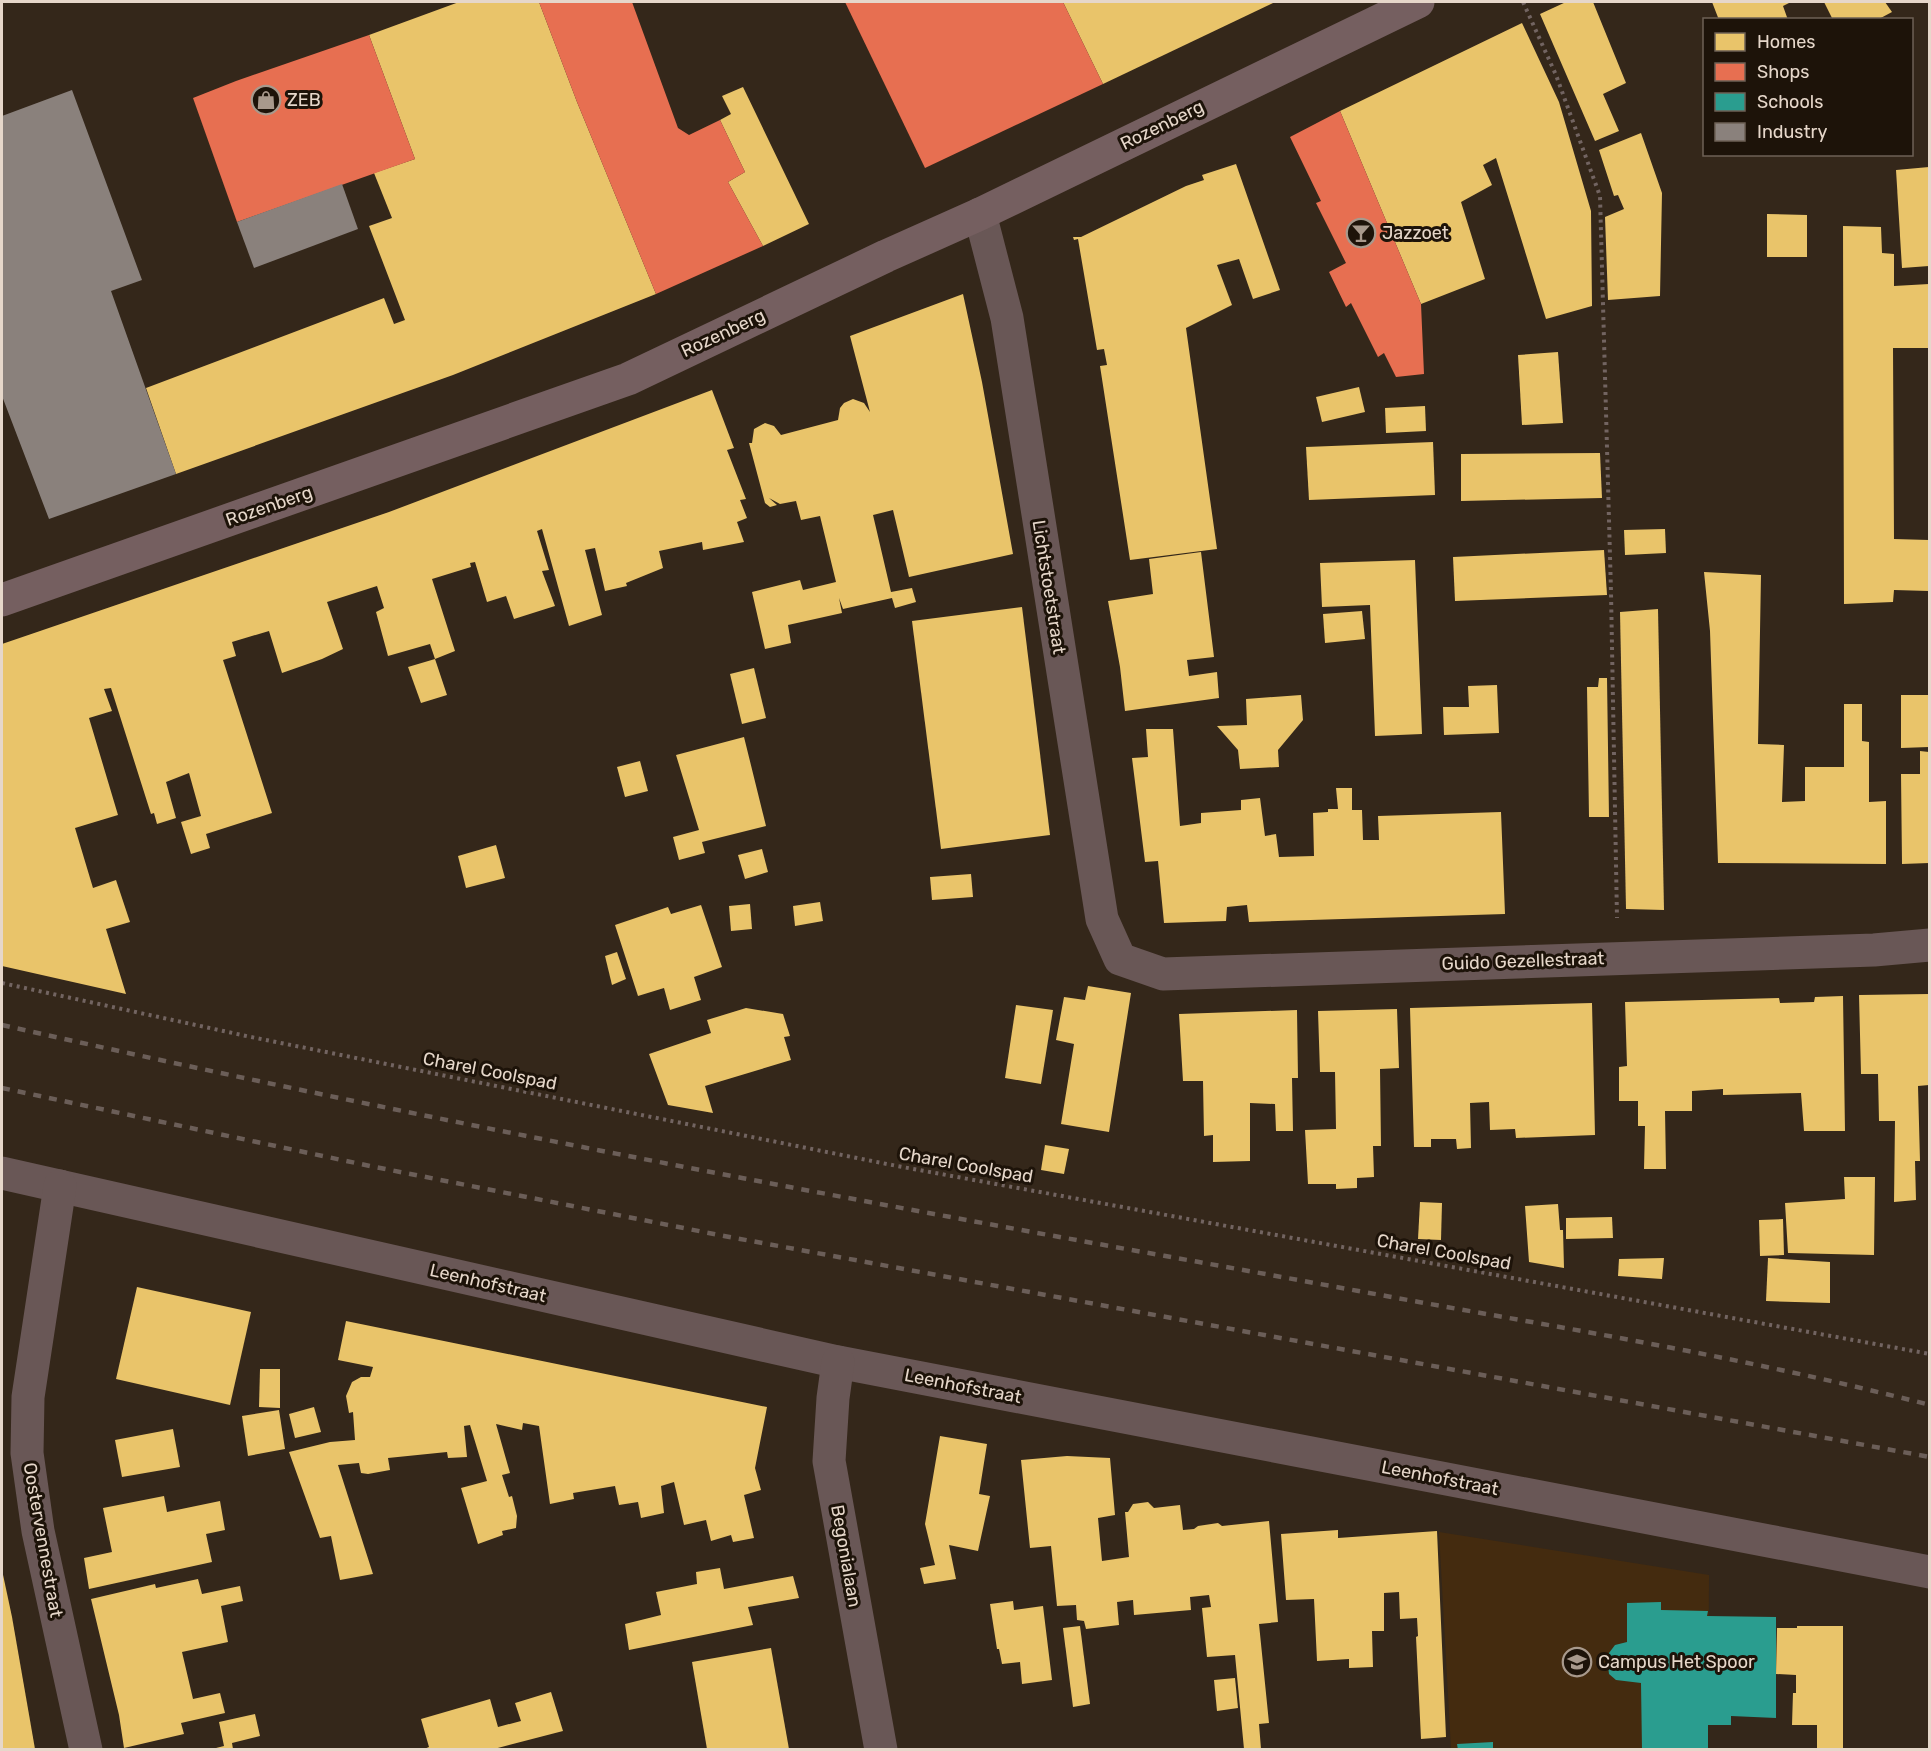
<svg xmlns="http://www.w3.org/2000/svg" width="1931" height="1751" font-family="Rubik,sans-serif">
  <rect width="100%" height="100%" fill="#34271a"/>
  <path fill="#442b0f" d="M1439,1532L1709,1575L1708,1749H1451Z"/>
  <g fill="#e9c46a">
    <path d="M459,2H539L577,102L656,294L453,375L176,474L146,388L384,298L394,324L405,320L369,226L392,218L374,173L415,159L369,35Z"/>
    <path d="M1063,2H1275L1103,84Z"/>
    <path d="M1566,2H1593L1626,83L1603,94L1619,131L1595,141L1540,14Z"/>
    <path d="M1712,2H1791L1783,6L1788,20H1719Z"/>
    <path d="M1824,2H1885L1892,12L1877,20H1833Z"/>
    <path d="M1522,23L1559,102L1591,211L1592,306L1546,319L1496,158L1483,165L1492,185L1461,202L1485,279L1421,304L1340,111Z"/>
    <path d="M743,87L809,224L763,246L728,182L745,172L720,120L731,114L722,96Z"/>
    <path d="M1641,133L1662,193L1660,296L1608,300L1605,217L1624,209L1618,195L1614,196L1599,150Z"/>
    <path d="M1236,164L1280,290L1253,299L1239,259L1217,265L1232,305L1186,328L1217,549L1130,560L1100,366L1107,365L1104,349L1097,350L1078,239L1074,240L1073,237H1081L1186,186L1204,180L1202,175Z"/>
    <path d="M1929,167V266L1902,268L1896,170Z"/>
    <path d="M1767,214L1807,215V257H1767Z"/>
    <path d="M1843,226L1881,227L1882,253L1894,254V286L1929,284V348H1893L1894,539L1929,540V591L1894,590L1893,602L1844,604Z"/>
    <path d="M963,294L982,382L1013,554L909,577L893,510L873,515L891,592L912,588L916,602L895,608L892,598L843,609L839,598L842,613L788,625L791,643L765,649L752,592L800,580L803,590L836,582L820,516L801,520L796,501L780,504L769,498L777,505L770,507L765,503L749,443H752L754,429L765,423L774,426L781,435L838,420L840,408L844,403L853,399L864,403L870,412L850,336Z"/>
    <path d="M1558,352L1563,423L1522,425L1518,355Z"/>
    <path d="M1359,387L1365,412L1322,422L1316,397Z"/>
    <path d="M712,390L734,448L727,450L746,499L740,500L747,518L737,522L744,542L703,550L702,542L659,551L663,568L626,583L627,586L605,591L595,548L585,550L602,615L569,626L542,529L537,531L549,570L542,571L555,606L514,619L506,596L487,602L475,562L470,563L471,567L432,579L455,651L435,659L430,644L388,656L376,612L384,608L377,586L327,602L343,649L322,659L282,673L269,631L232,642L236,656L223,660L272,813L206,834L210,848L191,854L181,822L201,816L189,773L166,782L176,818L157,824L154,813L151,814L111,688L104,689L112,711L89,718L118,815L75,828L93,888L116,880L130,922L106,929L126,994L2,966V644L389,512Z"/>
    <path d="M1425,406L1426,431L1386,433L1385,408Z"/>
    <path d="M1433,442L1435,495L1309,500L1306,447Z"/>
    <path d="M1600,453L1602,498L1461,501V454Z"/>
    <path d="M1665,529L1666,553L1625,555L1624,530Z"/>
    <path d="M1604,550L1607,595L1455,601L1453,557Z"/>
    <path d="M1201,552L1214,657L1187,660L1189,676L1217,672L1219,698L1125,711L1120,667L1108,601L1153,594L1149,559Z"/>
    <path d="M1415,560L1422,734L1375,736L1370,605L1322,607L1320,563Z"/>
    <path d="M1704,572L1761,575L1758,744L1784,745L1782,802L1805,801V767H1844V704H1862V741L1869,742V802L1886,801V864L1718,863L1710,631Z"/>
    <path d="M1022,607L1050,835L941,849L912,621Z"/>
    <path d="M1658,609L1664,910L1626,909L1620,612Z"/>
    <path d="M1362,611L1365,639L1325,643L1323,614Z"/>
    <path d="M435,659L447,695L421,703L408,667Z"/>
    <path d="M754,668L766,718L742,724L730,674Z"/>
    <path d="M1599,678H1607L1609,817H1589L1587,687H1598Z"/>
    <path d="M1497,685L1499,733L1444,735L1443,707H1469L1468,686Z"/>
    <path d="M1301,695L1303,720L1278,750L1279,767L1240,769L1238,750L1217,726L1247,725L1246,699Z"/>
    <path d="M1901,695H1929V747L1901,748Z"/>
    <path d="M1146,729H1173L1180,826L1201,823V813L1241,810V800L1260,798L1265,836L1276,834L1279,857L1314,856L1313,813L1328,812V809H1338L1336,788H1352V810H1362L1363,840H1379L1378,816L1501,812L1505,914L1249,922L1247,905L1227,907L1226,921L1164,923L1158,861L1145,862L1132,758L1148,757Z"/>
    <path d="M744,737L766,826L702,842L705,853L679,860L673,837L699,830L676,755Z"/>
    <path d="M1920,751L1929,752V863L1902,864L1901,774H1920Z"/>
    <path d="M640,761L648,791L625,797L617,767Z"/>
    <path d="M496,845L505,878L466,888L458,856Z"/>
    <path d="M762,849L768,872L745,879L738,855Z"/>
    <path d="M971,874L973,897L932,900L930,877Z"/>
    <path d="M820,902L823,921L795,926L793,906Z"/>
    <path d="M750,904L752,929L731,931L729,906Z"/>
    <path d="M701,905L722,967L694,977L701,1000L670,1010L664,988L638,996L615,925L668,907L671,914Z"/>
    <path d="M617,952L626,979L612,985L605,956Z"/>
    <path d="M1088,986L1131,993L1109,1132L1061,1124L1074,1044L1056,1040L1064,997L1085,1000Z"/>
    <path d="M1929,994V1085L1918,1086L1920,1161H1915L1916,1200L1894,1202L1895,1121H1879L1878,1074H1861L1859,995Z"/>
    <path d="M1843,996L1845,1131H1804L1801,1093L1723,1095V1089L1692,1091V1111H1665L1666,1169H1644L1645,1126H1638V1101H1619V1067L1627,1066L1625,1002L1779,998L1780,1003L1814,1002L1815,997Z"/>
    <path d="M1592,1003L1595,1135L1516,1138L1515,1129L1490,1130L1489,1102L1470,1103L1471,1148L1457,1149L1456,1139H1431V1147H1414L1410,1008Z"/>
    <path d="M1016,1005L1053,1010L1041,1084L1005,1078Z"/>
    <path d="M746,1008L783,1014L790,1036L784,1037L791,1060L705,1086L713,1113L668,1105L649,1054L711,1033L707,1020Z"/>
    <path d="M1397,1009L1399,1068L1380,1069L1381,1146H1373L1374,1177L1357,1178V1188L1336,1189V1184H1308L1305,1130L1336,1129L1335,1072H1320L1318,1011Z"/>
    <path d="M1297,1010L1298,1078H1292L1293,1131H1276L1275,1104L1250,1103V1161L1213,1162V1135L1204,1136L1203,1081H1183L1179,1014Z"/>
    <path d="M1045,1145L1069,1149L1064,1174L1041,1170Z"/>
    <path d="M1844,1177H1875L1874,1255L1788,1253L1785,1203L1845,1199Z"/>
    <path d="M1420,1202L1442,1203L1441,1240L1418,1239Z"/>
    <path d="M1558,1204L1560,1230H1563L1564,1268L1529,1262L1525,1206Z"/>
    <path d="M1612,1217L1613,1238L1566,1239V1218Z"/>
    <path d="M1783,1219L1784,1255L1760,1256L1759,1220Z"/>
    <path d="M1664,1258L1662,1279L1618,1276L1619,1259Z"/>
    <path d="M1768,1258L1830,1262V1303L1766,1301Z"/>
    <path d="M137,1287L251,1312L230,1405L116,1379Z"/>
    <path d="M346,1321L767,1407L755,1468L761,1490L744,1495L754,1538L733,1542L731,1535L711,1541L706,1520L684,1525L674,1482L661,1486L664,1513L641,1518L638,1502L619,1505L615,1486L573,1493L574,1499L550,1504L539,1426L523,1423L522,1430L496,1424L510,1473L502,1475L509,1497L512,1496L517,1516L516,1528L502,1531L503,1535L478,1544L461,1488L487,1481L470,1425L464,1426L467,1457L448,1458L447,1452L388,1458L390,1470L368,1474L361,1473L359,1463L338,1465L373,1574L340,1580L331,1536L320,1538L289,1452L330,1442L355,1440L353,1412L349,1413L346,1396L352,1382L361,1377H370L373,1367L338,1360Z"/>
    <path d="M260,1369H280V1408L259,1407Z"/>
    <path d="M314,1407L321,1432L295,1438L289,1414Z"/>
    <path d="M279,1410L285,1449L248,1456L242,1416Z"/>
    <path d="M173,1429L180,1467L122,1477L115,1440Z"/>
    <path d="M940,1436L987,1444L979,1494L990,1496L978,1551L949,1545L956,1579L924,1584L920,1568L935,1565L925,1524Z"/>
    <path d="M1067,1456L1110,1458L1115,1515L1098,1518L1102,1561L1129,1557L1125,1512H1128L1133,1504L1148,1502L1154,1508L1180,1505L1183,1530L1194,1529L1198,1526L1218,1523L1222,1526L1269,1521L1278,1622L1259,1624L1269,1723L1259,1724L1261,1749H1244L1235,1655L1207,1657L1202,1608L1211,1607L1209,1595L1190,1597L1191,1610L1134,1615L1133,1600L1117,1602L1119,1625L1086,1629L1084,1621L1077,1620L1076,1605L1057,1606L1051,1546L1030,1548L1021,1460Z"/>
    <path d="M164,1496L167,1512L220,1501L225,1530L206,1534L212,1562L89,1589L84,1558L112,1552L103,1508Z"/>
    <path d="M1338,1530V1538L1437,1531L1446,1737L1421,1739L1416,1637L1418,1636L1417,1618L1400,1619L1399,1592L1384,1593V1631H1372L1373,1667L1349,1668V1659L1317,1661L1314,1599L1286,1600L1281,1534Z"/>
    <path d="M720,1568L724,1589L793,1576L799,1598L748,1607L753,1625L629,1650L625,1624L661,1615L656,1592L697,1584L696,1572Z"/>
    <path d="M2,1570L12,1617L35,1749H2Z"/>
    <path d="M198,1579L202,1594L240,1586L243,1601L221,1606L228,1642L182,1652L193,1699L220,1693L225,1713L181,1723L184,1734L124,1748L119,1715L91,1599L155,1584L156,1588Z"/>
    <path d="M1013,1601L1014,1610L1043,1606L1052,1680L1022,1684L1020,1662L1002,1664L999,1649H997L990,1604Z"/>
    <path d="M1080,1626L1090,1704L1073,1707L1063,1628Z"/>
    <path d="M1797,1626H1843V1749H1817V1725H1792L1793,1693H1796V1675L1776,1674L1777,1628H1797Z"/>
    <path d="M771,1648L789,1749H707L692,1662Z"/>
    <path d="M1235,1678L1238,1708L1217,1711L1214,1680Z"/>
    <path d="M551,1692L563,1731L494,1749H424L429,1747L421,1719L490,1699L498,1727L521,1721L515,1703Z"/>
    <path d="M255,1714L260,1736L232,1743L233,1749H212L224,1746L219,1722Z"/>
  </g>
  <g fill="#e76f51">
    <path d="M539,2H632L678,128L689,135L720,120L745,172L728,182L763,246L656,294L577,102Z"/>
    <path d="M845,2H1063L1103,84L925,168Z"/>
    <path d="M369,35L415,159L237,222L193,98L236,81Z"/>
    <path d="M1340,111L1421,304L1424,374L1396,377L1384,353L1378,357L1351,303L1346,307L1329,272L1346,263L1316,203L1321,201L1290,137Z"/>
  </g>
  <g fill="#2a9d8f">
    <path d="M1661,1602V1610L1708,1611L1707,1616L1776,1617V1718L1731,1716V1725H1708V1750H1642L1641,1683L1616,1680L1609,1674L1607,1658L1609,1653L1615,1645L1627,1642V1603Z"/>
    <path d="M1493,1742V1750H1458L1457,1744Z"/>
  </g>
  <g fill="#8a817c">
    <path d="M72,90L142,280L111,291L176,474L49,519L2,396V116Z"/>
    <path d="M342,184L358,229L254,268L237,222Z"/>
  </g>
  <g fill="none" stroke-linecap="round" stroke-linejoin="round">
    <g stroke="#726461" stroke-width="4" stroke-dasharray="3 4.5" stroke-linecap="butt">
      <path d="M1523,2L1556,75L1600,196L1611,592L1617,918"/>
      <path d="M2,983L251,1037L897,1166L1930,1354"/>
    </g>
    <g stroke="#695756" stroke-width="33">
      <path d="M980,214L1007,318L1102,919L1120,959L1163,974L1874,950L1930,945"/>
      <path d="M2,1173L838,1362L1930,1572"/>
      <path d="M60,1186L28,1397L27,1453L38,1531L86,1750"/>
      <path d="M838,1362L833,1398L829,1461L881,1750"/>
    </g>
    <path stroke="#755f60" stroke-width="33" d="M2,600L628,379L886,256L980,214L1418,2"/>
    <g stroke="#6b5e58" stroke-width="4.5" stroke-dasharray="8 8" stroke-linecap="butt">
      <path d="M2,1025C383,1111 769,1185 1154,1254C1261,1273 1368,1293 1475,1312C1628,1339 1779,1366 1930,1405"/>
      <path d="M2,1088L370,1166L724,1236L1930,1457"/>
    </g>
  </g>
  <defs>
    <g id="shop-ring" transform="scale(1.5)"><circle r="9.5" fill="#1d1309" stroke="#a8998c" stroke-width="1.5"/><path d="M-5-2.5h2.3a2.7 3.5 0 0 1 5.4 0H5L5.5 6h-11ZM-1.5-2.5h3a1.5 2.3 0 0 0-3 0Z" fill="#a8998c"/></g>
    <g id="bar-ring" transform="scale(1.5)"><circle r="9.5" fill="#1d1309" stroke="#a8998c" stroke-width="1.5"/><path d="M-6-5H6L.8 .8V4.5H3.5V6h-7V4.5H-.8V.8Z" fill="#a8998c"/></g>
    <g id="school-ring" transform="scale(1.5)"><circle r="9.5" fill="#1d1309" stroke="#a8998c" stroke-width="1.5"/><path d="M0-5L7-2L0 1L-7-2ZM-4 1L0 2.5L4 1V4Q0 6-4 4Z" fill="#a8998c"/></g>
  </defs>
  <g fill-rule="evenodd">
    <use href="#shop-ring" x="266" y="100"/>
    <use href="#bar-ring" x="1361" y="233"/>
    <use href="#school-ring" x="1577" y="1662"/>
  </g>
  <g text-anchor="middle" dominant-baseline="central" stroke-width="6" stroke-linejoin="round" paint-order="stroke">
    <g font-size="18" fill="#e6d7ca" stroke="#1d1309" text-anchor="start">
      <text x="287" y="100">ZEB</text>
      <text x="1382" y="233">Jazzoet</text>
      <text x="1598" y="1662">Campus Het Spoor</text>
    </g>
    <g font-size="18" fill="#e6d7ca" stroke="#1d1309">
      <text transform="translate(1162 125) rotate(-26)">Rozenberg</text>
      <text transform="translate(723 333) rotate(-25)">Rozenberg</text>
      <text transform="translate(269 506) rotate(-19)">Rozenberg</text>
      <text transform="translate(1049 587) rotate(81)">Lichtstoetstraat</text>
      <text transform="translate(1523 961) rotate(-2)">Guido Gezellestraat</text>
      <text transform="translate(490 1071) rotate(11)">Charel Coolspad</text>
      <text transform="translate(966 1165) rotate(10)">Charel Coolspad</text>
      <text transform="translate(1444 1252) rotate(10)">Charel Coolspad</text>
      <text transform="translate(488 1283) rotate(13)">Leenhofstraat</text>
      <text transform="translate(963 1386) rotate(11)">Leenhofstraat</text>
      <text transform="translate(1440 1478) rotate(11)">Leenhofstraat</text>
      <text transform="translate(43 1540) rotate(80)">Oostervennestraat</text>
      <text transform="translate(846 1556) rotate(80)">Begonialaan</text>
    </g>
  </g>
  <rect width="1931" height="1751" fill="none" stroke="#e6d7ca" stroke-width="6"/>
  <rect x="1703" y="18" width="210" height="138" fill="#1d1309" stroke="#6d6156" stroke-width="1.5"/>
  <rect x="1715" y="33" width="30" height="18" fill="#e9c46a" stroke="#6d6156" stroke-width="1.5"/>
  <text x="1757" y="48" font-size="18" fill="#e6d7ca">Homes</text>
  <rect x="1715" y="63" width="30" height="18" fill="#e76f51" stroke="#6d6156" stroke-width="1.5"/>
  <text x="1757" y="78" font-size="18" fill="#e6d7ca">Shops</text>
  <rect x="1715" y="93" width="30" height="18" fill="#2a9d8f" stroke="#6d6156" stroke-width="1.5"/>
  <text x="1757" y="108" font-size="18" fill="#e6d7ca">Schools</text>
  <rect x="1715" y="123" width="30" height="18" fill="#8a817c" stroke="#6d6156" stroke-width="1.5"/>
  <text x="1757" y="138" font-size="18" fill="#e6d7ca">Industry</text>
</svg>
